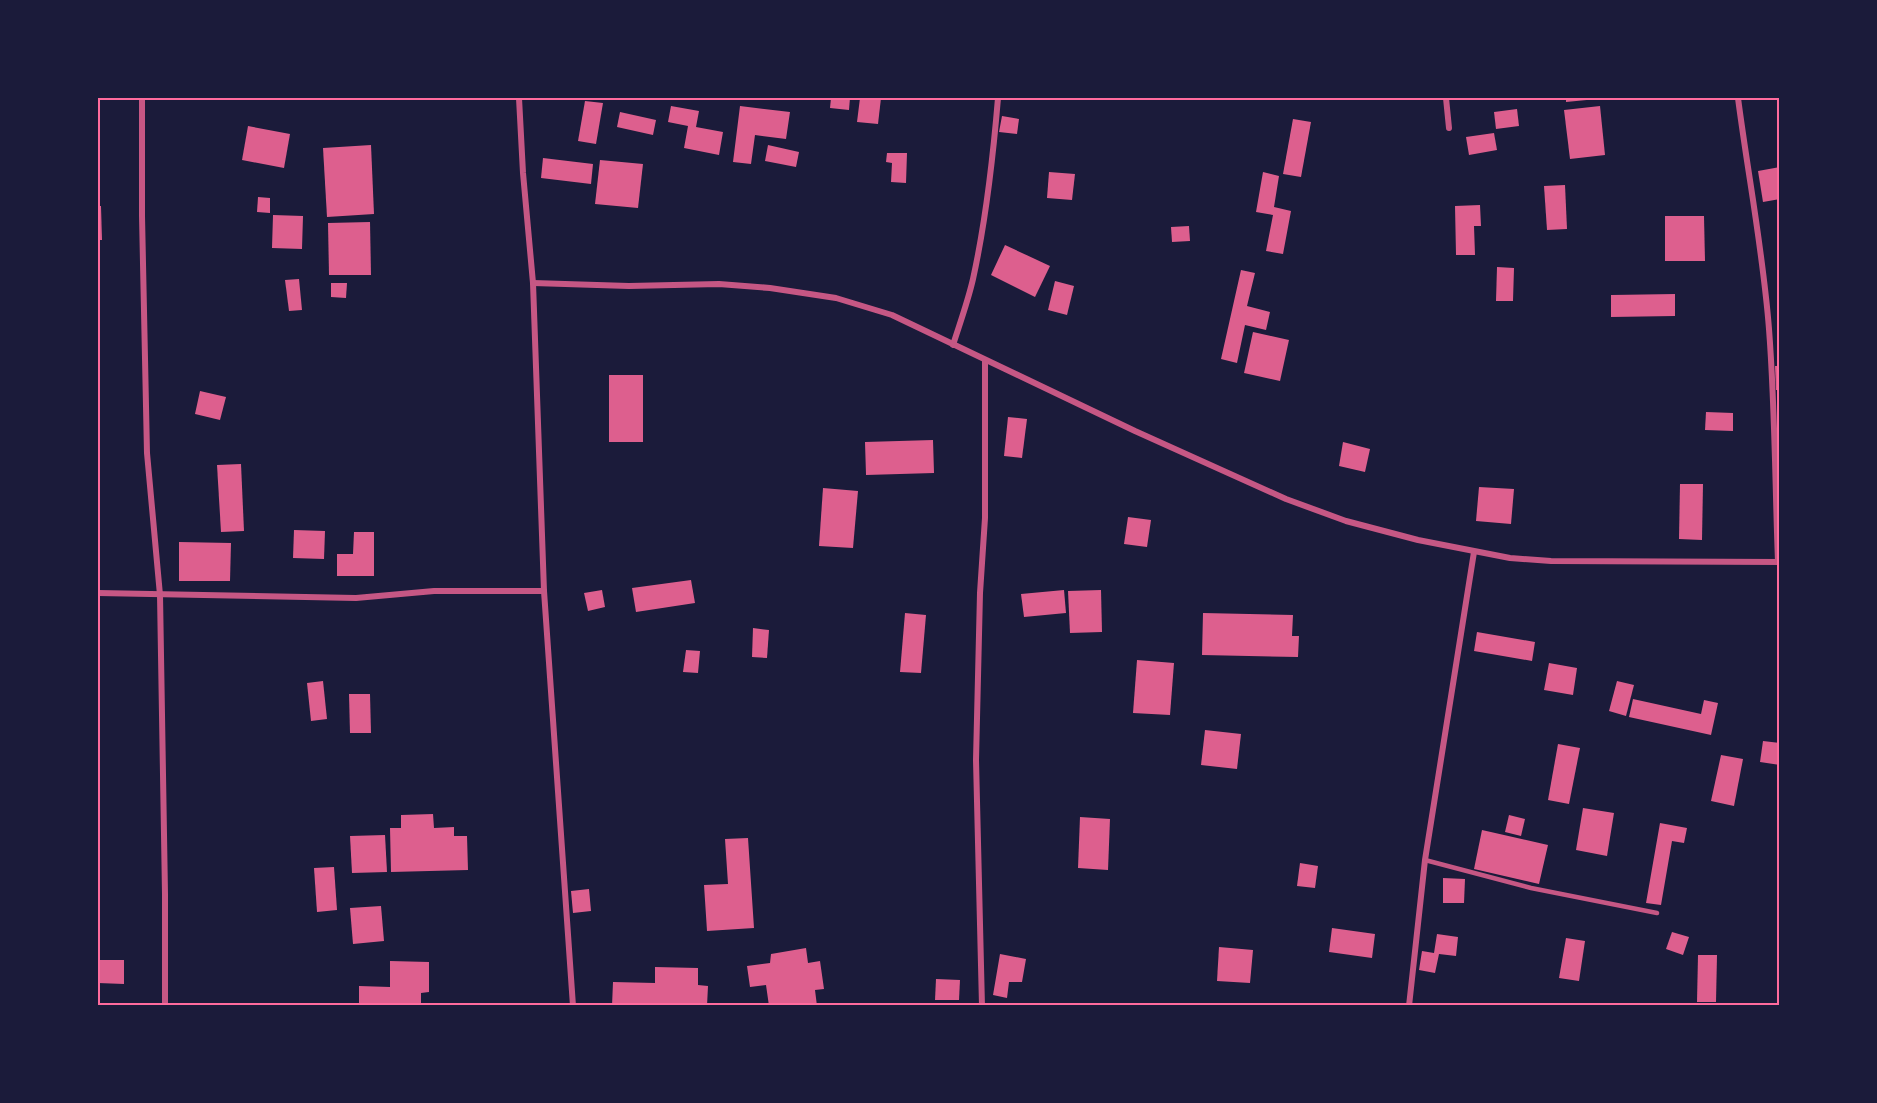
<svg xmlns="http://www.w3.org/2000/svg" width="1877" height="1103" font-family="Poppins,sans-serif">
  <rect width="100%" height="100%" fill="#1b1b3a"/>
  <g fill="#dd5f8e">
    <path d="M831,98H850L849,110L830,108Z"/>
    <path d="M860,98H881L878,124L857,122Z"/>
    <path d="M1566,98H1597V99L1566,102Z"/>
    <path d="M585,101L603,103L596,144L578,141Z"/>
    <path d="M671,106L699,111L696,127L723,132L719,155L684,148L688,126L668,122Z"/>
    <path d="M740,106L790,112L786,139L755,135L751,164L733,162Z"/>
    <path d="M1600,106L1605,155L1570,159L1564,110Z"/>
    <path d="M1517,109L1519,126L1496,129L1494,112Z"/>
    <path d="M620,112L656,120L653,135L617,127Z"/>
    <path d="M1002,116L1019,119L1017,134L999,132Z"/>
    <path d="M1293,119L1311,122L1301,177L1283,174Z"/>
    <path d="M248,126L290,134L284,168L242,160Z"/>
    <path d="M1494,133L1497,150L1469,155L1466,137Z"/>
    <path d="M371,145L374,214L327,217L323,148Z"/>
    <path d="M768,145L799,152L796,167L765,161Z"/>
    <path d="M887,153H907L906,183L891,182L892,163L886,162Z"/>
    <path d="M543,158L593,164L591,184L541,178Z"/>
    <path d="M600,160L643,164L638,208L595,204Z"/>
    <path d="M1780,167V199L1763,202L1758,171Z"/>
    <path d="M1049,172L1075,174L1072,200L1047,198Z"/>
    <path d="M1263,172L1279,176L1274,207L1291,211L1283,254L1266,251L1273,215L1256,212Z"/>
    <path d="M1565,185L1567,229L1547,230L1544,186Z"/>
    <path d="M258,197L270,198V213L257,212Z"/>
    <path d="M1480,205L1481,226H1474L1475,255H1456L1455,206Z"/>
    <path d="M98,206H101L102,240H98Z"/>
    <path d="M273,215L303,216L302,249L272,248Z"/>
    <path d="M1665,216H1704L1705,261H1665Z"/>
    <path d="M370,222L371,275H329L328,223Z"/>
    <path d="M1189,226L1190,241L1172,242L1171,227Z"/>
    <path d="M1005,245L1050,266L1035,297L991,275Z"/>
    <path d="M1497,267L1514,268L1513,301H1496Z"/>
    <path d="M1241,270L1255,273L1247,306L1270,312L1266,330L1245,325L1237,363L1221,359Z"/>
    <path d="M299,279L302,310L289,311L285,280Z"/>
    <path d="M1055,281L1074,286L1067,315L1048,310Z"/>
    <path d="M331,283H347L346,298L331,297Z"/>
    <path d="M1675,294V316L1611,317V295Z"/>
    <path d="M1253,332L1289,340L1280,381L1244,373Z"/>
    <path d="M1775,366H1780V390H1776Z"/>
    <rect x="609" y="375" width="34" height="67"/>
    <path d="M200,391L226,397L220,420L195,414Z"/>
    <path d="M1706,412L1733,413V431L1705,430Z"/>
    <path d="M1008,417L1027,419L1022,458L1004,456Z"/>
    <path d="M933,440L934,473L866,475L865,442Z"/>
    <path d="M1343,442L1370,449L1365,472L1339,466Z"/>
    <path d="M241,464L244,531L221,532L217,465Z"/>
    <path d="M1680,484H1703L1702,540L1679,539Z"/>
    <path d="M1479,487L1514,489L1511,524L1476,521Z"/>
    <path d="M823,488L858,491L853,548L819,546Z"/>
    <path d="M1128,517L1151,520L1147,547L1124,544Z"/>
    <path d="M294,530L325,531L324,559L293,558Z"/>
    <path d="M354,532H374V576H337V554H353Z"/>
    <path d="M179,542L231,543L230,581H179Z"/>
    <path d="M691,580L695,603L636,612L632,588Z"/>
    <path d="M602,590L605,607L588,611L584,593Z"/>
    <path d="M1064,590L1066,613L1024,617L1021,594Z"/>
    <path d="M1101,590L1102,632L1070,633L1068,591Z"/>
    <path d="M905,613L926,615L921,673L900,672Z"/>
    <path d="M1203,613L1293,615L1292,636H1299L1298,657L1202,655Z"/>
    <path d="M753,628L769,630L767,658L752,657Z"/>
    <path d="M1477,632L1535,642L1532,661L1474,651Z"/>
    <path d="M686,650L700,651L698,673L683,672Z"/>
    <path d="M1137,660L1174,663L1170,715L1133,713Z"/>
    <path d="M1549,663L1577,668L1573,695L1544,690Z"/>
    <path d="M323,681L327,719L311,721L307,683Z"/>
    <path d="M1617,681L1634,685L1626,716L1609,711Z"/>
    <path d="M349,694H370L371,733H350Z"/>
    <path d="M1633,699L1701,714L1704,700L1718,703L1711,735L1629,717Z"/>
    <path d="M1205,730L1241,734L1237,769L1201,765Z"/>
    <path d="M1763,741L1780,743V765L1760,762Z"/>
    <path d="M1558,744L1580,748L1569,804L1548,800Z"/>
    <path d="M1721,755L1743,759L1734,806L1711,801Z"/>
    <path d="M1583,808L1614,813L1607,856L1576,850Z"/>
    <path d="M433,814L434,828L454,827V836H467L468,870L391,872L390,828H401V815Z"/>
    <path d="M1509,815L1525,819L1521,836L1505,832Z"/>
    <path d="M1080,817L1110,819L1108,870L1078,868Z"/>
    <path d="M1660,823L1687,828L1684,843L1672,841L1661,905L1646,903Z"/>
    <path d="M1482,830L1548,845L1539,884L1474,869Z"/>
    <path d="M385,835L387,872L352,873L350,836Z"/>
    <path d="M748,838L754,928L707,931L704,885L728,884L725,839Z"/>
    <path d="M1300,863L1318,866L1315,888L1297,886Z"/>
    <path d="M334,867L337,910L317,912L314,868Z"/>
    <path d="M1443,878L1465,879L1464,903H1443Z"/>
    <path d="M589,889L591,911L573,913L571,891Z"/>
    <path d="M381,906L384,941L353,944L350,908Z"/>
    <path d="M1332,928L1375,934L1372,958L1329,952Z"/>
    <path d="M1672,932L1689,937L1683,955L1666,949Z"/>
    <path d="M1437,934L1458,937L1456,956L1439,954L1435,973L1419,970L1422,951L1434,953Z"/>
    <path d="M1566,938L1585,941L1579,981L1559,978Z"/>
    <path d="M1219,947L1253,950L1250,983L1217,981Z"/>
    <path d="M806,948L808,963L820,961L824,989L815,990L817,1006H769L766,985L750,987L747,966L770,963L771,954Z"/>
    <path d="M1000,954L1026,959L1022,982H1009L1007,998L993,995Z"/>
    <path d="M1698,955H1717L1716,1002H1697Z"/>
    <path d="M98,960H124V984L98,983Z"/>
    <path d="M390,961L429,962V992L421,993V1006H359V986L390,987Z"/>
    <path d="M655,967L698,968V985L708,986L707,1006H612L613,982L655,983Z"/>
    <path d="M936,979L960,980L959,1000H935Z"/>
  </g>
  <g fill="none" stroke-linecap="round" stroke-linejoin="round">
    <path stroke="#c65784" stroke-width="4.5" d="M1425,860L1531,888L1657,913"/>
    <g stroke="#c65784" stroke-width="6">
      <path d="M142,98V216L147,453L160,595L165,894V1006"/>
      <path d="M519,98L523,173L533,283L544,591L573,1006"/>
      <path d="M1446,98L1449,128"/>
      <path d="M1738,98C1748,175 1763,251 1769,329C1775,406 1775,484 1778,562"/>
      <path d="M533,283L629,286L719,284L770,288L836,298L892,315L1135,431L1286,499L1346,521L1418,540L1510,558L1551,561L1780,562"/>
      <path d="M953,345C960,323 968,301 973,279C986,220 993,158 998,98"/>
      <path d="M98,593L356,598L434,591H544"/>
      <path d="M982,1006L976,760L980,593L985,518V361"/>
      <path d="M1409,1006L1425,860L1474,552"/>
    </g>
  </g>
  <rect width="1877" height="1103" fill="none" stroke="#1b1b3a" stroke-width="198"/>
  <rect x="99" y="99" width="1679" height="905" fill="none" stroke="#ff6b9d" stroke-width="2"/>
</svg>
